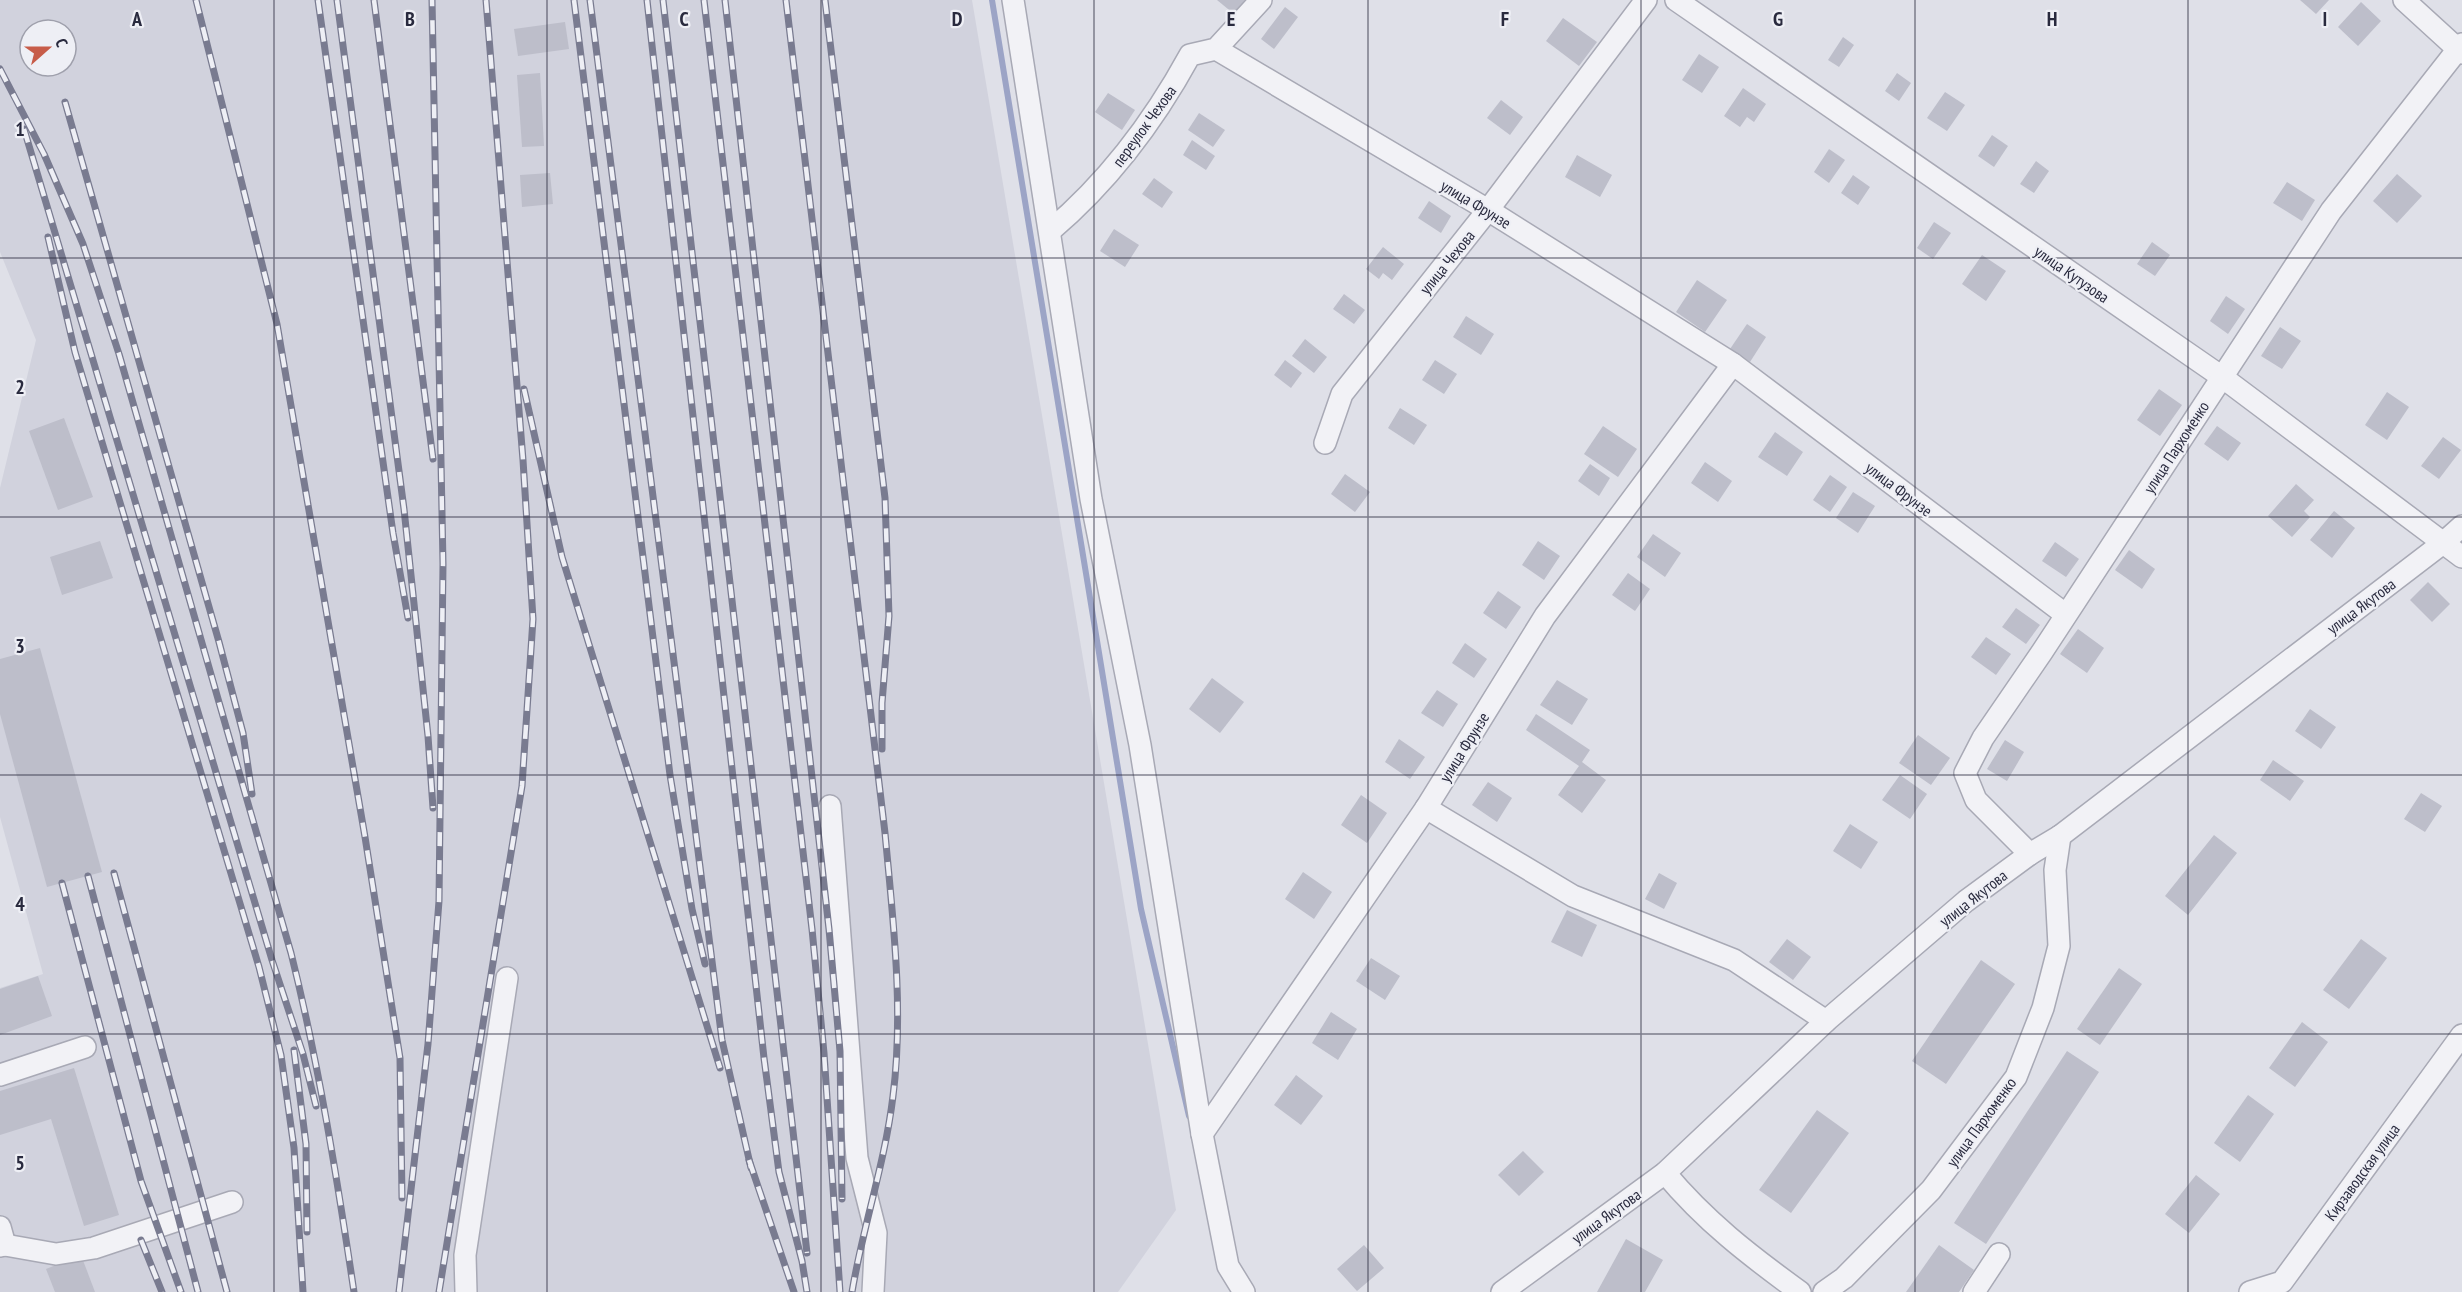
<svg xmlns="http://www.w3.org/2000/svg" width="2462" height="1292" font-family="'PT Sans Narrow',sans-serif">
  <rect width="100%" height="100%" fill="#dfe0e8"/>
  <path fill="#d1d2dd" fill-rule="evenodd" d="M0,0H972L1176,1210L1118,1292H0V988L43,974L0,817V488L36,340L0,252ZM30,30H66V66H30Z"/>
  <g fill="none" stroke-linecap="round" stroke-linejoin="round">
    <path stroke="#9ca4c6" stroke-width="6" d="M992,0L1141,909L1189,1116"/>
  </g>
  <g fill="#bdbeca">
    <path d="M1217,0H1245L1234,14Z"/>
    <path d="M2300,0H2329L2316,14Z"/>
    <path d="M2361,2L2381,21L2358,46L2338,27Z"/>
    <path d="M1285,7L1298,17L1274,49L1261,39Z"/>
    <path d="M1563,18L1597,42L1579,66L1546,41Z"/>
    <path d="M565,22L569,49L518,56L514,29Z"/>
    <path d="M1843,37L1854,45L1839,67L1828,60Z"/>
    <path d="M1699,54L1719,67L1702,93L1682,80Z"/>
    <path d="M540,73L544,146L522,147L517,75Z"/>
    <path d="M1897,73L1911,83L1899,101L1885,91Z"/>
    <path d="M1743,88L1766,104L1754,122L1747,117L1740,127L1724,116Z"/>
    <path d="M1945,92L1965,105L1947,131L1927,118Z"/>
    <path d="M1108,93L1135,110L1122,130L1095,112Z"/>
    <path d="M1501,100L1523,117L1510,135L1487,118Z"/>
    <path d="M1199,113L1225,130L1213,147L1188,130Z"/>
    <path d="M1992,135L2008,146L1994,167L1978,156Z"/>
    <path d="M1192,140L1215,156L1206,170L1183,155Z"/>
    <path d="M1829,149L1845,160L1829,183L1814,172Z"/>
    <path d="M1577,155L1612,175L1600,197L1565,177Z"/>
    <path d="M2036,161L2049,171L2034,193L2020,184Z"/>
    <path d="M550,173L553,204L522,207L520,175Z"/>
    <path d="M2397,174L2422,196L2397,223L2373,201Z"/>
    <path d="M1853,175L1870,187L1858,205L1841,193Z"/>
    <path d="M1154,178L1173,192L1162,208L1142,194Z"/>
    <path d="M2287,182L2315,200L2302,221L2273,203Z"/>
    <path d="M1429,201L1451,216L1441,233L1418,218Z"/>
    <path d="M1934,222L1951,233L1933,259L1917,248Z"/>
    <path d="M1114,229L1139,245L1125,267L1100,251Z"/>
    <path d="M2152,242L2170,255L2155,276L2137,264Z"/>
    <path d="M1383,247L1404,264L1392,280L1383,273L1379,279L1366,269Z"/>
    <path d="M1982,255L2006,271L1986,301L1962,284Z"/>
    <path d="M1697,280L1727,300L1705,332L1676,312Z"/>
    <path d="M1344,294L1365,310L1354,324L1333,309Z"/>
    <path d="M2226,296L2245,309L2228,334L2210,321Z"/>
    <path d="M1466,316L1494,334L1481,355L1453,337Z"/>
    <path d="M1747,324L1766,337L1750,362L1730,349Z"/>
    <path d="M2280,327L2301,341L2282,369L2261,356Z"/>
    <path d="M1305,339L1327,357L1314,373L1292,356Z"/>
    <path d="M1285,360L1302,373L1291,388L1274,375Z"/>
    <path d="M1435,360L1457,374L1444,394L1422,380Z"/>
    <path d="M2159,389L2182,405L2160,436L2137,420Z"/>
    <path d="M2387,392L2409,407L2387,440L2365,425Z"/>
    <path d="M1400,408L1427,425L1414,445L1388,428Z"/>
    <path d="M64,418L93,497L58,510L29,431Z"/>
    <path d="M1603,426L1637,449L1618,477L1584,454Z"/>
    <path d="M2217,426L2241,443L2228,461L2204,444Z"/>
    <path d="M1775,432L1803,452L1787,476L1758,457Z"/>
    <path d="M2443,437L2461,450L2439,479L2421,466Z"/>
    <path d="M1705,462L1732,481L1718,502L1691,483Z"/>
    <path d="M1590,464L1610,478L1599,496L1578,481Z"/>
    <path d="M1345,474L1370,492L1355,512L1331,494Z"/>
    <path d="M1830,475L1847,487L1830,512L1813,500Z"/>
    <path d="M2296,484L2314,500L2304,511L2310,517L2292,537L2268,516Z"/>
    <path d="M1853,492L1875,506L1858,533L1836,518Z"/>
    <path d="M2334,511L2355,528L2332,558L2310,540Z"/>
    <path d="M1653,534L1681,553L1665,577L1637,557Z"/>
    <path d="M100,541L113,578L62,595L50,557Z"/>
    <path d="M1538,541L1560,556L1544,580L1522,565Z"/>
    <path d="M2055,542L2079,559L2066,577L2042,561Z"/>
    <path d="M2129,550L2155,569L2142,589L2115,570Z"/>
    <path d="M1628,573L1650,589L1635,611L1612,595Z"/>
    <path d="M2428,582L2450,604L2432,622L2410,600Z"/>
    <path d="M1498,591L1521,607L1506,629L1483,613Z"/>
    <path d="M2016,608L2040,625L2026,644L2002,627Z"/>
    <path d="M2078,629L2104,648L2087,673L2060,654Z"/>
    <path d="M1986,637L2011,654L1996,675L1971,657Z"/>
    <path d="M1465,643L1487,659L1474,678L1452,663Z"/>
    <path d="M40,648L102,872L47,887L0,714V659Z"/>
    <path d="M1212,678L1244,702L1220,733L1189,709Z"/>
    <path d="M1557,680L1588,699L1572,725L1540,705Z"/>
    <path d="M1437,690L1458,704L1443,727L1421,713Z"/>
    <path d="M2310,709L2336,727L2321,749L2295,731Z"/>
    <path d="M1536,714L1590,750L1582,762L1606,780L1582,813L1558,795L1579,766L1526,730Z"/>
    <path d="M1918,735L1950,758L1931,785L1899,763Z"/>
    <path d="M1399,739L1425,757L1410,779L1385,762Z"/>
    <path d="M2005,740L2024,752L2007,781L1987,769Z"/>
    <path d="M2273,760L2304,781L2290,801L2260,780Z"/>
    <path d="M1900,775L1927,794L1910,819L1882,800Z"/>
    <path d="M1488,782L1512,798L1497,822L1472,805Z"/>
    <path d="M2421,793L2442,806L2425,832L2404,819Z"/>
    <path d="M1361,795L1387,813L1367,843L1341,825Z"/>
    <path d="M1850,824L1878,842L1861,869L1833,851Z"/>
    <path d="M2214,835L2237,853L2188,915L2165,896Z"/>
    <path d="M1303,872L1332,892L1314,919L1285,899Z"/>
    <path d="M1659,873L1677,883L1664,909L1645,899Z"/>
    <path d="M1567,910L1597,925L1582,957L1551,942Z"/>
    <path d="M1787,939L1811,957L1793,980L1769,962Z"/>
    <path d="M2361,939L2387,958L2349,1009L2323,990Z"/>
    <path d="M1371,958L1400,976L1385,1000L1356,981Z"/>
    <path d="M1981,960L2015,984L1946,1084L1912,1061Z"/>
    <path d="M2119,968L2142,984L2100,1045L2077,1029Z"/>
    <path d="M38,976L52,1016L0,1035V989Z"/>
    <path d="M1331,1012L1357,1029L1338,1060L1312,1043Z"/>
    <path d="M2302,1022L2328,1042L2295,1087L2269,1068Z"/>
    <path d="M2067,1051L2099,1072L1986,1244L1954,1223Z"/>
    <path d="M74,1068L119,1215L84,1226L51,1119L0,1135V1091Z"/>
    <path d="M1296,1075L1323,1096L1301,1125L1274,1105Z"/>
    <path d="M2248,1095L2274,1114L2240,1162L2214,1143Z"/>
    <path d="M1817,1110L1849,1133L1791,1213L1759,1190Z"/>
    <path d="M1523,1151L1544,1172L1519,1196L1498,1175Z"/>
    <path d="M2196,1175L2220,1194L2189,1233L2165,1214Z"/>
    <path d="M1626,1239L1663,1260L1645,1292H1597Z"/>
    <path d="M1364,1245L1384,1268L1357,1291L1337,1269Z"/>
    <path d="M1939,1245L1974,1270L1959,1292H1906Z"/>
    <path d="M81,1255L95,1292H55L46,1269Z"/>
  </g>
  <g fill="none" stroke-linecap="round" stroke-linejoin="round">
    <g stroke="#a8a9b5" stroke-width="24">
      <g id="minor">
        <path d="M1013,0L1091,499L1140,745L1202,1134L1228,1266L1244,1292"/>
        <path d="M1676,0L2222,377L2462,557"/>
        <path d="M2404,0L2462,53"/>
        <path d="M1216,49L1488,210L1733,364L2065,614"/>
        <path d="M1050,231C1108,182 1154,121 1190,55L1216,49L1261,0"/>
        <path d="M1325,443L1342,394L1488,210L1646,0"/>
        <path d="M830,806L857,1158L876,1233L873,1292"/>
        <path d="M1426,808L1573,896L1734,960L1826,1021"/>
        <path d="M2030,854L1976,800L1965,773L1983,738L2042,652L2331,211L2462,44"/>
        <path d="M0,1075L85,1047"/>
        <path d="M1202,1134L1426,808L1545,616L1733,364"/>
        <path d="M1665,1173C1705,1221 1749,1255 1800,1292"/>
        <path d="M0,1227L5,1245L0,1246"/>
        <path d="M5,1245L56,1254L94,1248L232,1202"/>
        <path d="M466,1292L465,1255L507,978"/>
        <path d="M1502,1292L1665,1173L1826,1021L1966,901L2030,854L2060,836L2443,543L2462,526"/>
        <path d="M1824,1292L1844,1278L1931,1190L2016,1077L2043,1008L2059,946L2055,870L2060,836"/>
        <path d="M1974,1292L1999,1254"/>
        <path d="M2250,1292L2282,1282L2462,1035"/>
      </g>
    </g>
    <use href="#minor" stroke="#f2f2f6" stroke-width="21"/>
    <g stroke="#797b90" stroke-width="7">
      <g id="rail">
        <path d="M196,0L277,324L365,837L400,1058L402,1198"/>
        <path d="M318,0L393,533L408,618"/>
        <path d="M337,0L404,509L428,736L433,808"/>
        <path d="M374,0L433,459"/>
        <path d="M574,0L670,775L692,909L705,964"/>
        <path d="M590,0L722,1040L751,1168"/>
        <path d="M647,0L764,1058L779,1172L802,1261L807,1292"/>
        <path d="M663,0L807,1253"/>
        <path d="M704,0L812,929L824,1053L840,1292"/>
        <path d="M725,0L829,929L840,1051L842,1199"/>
        <path d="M786,0L885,833C893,920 904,1009 893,1096C885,1163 863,1226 852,1292"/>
        <path d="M825,0L885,498L889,616L882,703V749"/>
        <path d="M0,69L44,154L83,244L119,354L291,953C319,1065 337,1178 354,1292"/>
        <path d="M65,102L219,642L243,733L252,794"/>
        <path d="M24,129L272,960L303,1054L316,1106"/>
        <path d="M48,237L75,352L259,967L281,1055L294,1148L303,1292"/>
        <path d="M524,389L562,557L720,1068"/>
        <path d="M114,873L227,1292"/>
        <path d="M88,876L198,1292"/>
        <path d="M62,883L141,1181L181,1292"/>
        <path d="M294,1050L306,1144L307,1232"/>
        <path d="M749,1160L794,1292"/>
        <path d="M141,1240L162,1292"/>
        <path d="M399,1292L428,1044L439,901L443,564L432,0"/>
        <path d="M439,1292L522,786L533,619L523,460L486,0"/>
      </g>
    </g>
    <use href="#rail" stroke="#eeeff5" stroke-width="4.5" stroke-dasharray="14" stroke-linecap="butt"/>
  </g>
  <path fill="none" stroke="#292a3e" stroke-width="1.5" stroke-opacity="0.55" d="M274,0V1292M547,0V1292M821,0V1292M1094,0V1292M1368,0V1292M1641,0V1292M1915,0V1292M2188,0V1292M0,258H2462M0,517H2462M0,775H2462M0,1034H2462"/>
  <g text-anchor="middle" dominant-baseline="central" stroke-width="4.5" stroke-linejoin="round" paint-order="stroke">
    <g font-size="16" fill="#292a3e" stroke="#eeeff5">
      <text transform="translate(1144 126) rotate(-54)">переулок Чехова</text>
      <text transform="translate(1476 204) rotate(31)">улица Фрунзе</text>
      <text transform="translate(1447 262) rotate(-51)">улица Чехова</text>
      <text transform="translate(2072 274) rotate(35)">улица Кутузова</text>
      <text transform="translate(2176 447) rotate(-57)">улица Пархоменко</text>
      <text transform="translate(1899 489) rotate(37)">улица Фрунзе</text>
      <text transform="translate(2361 606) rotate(-37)">улица Якутова</text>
      <text transform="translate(1464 747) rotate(-58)">улица Фрунзе</text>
      <text transform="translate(1973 898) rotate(-38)">улица Якутова</text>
      <text transform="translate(1981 1122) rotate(-54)">улица Пархоменко</text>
      <text transform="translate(2362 1172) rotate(-54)">Кирзаводская улица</text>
      <text transform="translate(1606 1216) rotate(-36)">улица Якутова</text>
    </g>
  </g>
  <g font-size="20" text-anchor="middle" font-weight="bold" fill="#292a3e" stroke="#eeeff5" stroke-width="4.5" stroke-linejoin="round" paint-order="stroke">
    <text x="137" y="26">A</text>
    <text x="410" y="26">B</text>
    <text x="684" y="26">C</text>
    <text x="957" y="26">D</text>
    <text x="1231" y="26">E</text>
    <text x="1505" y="26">F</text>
    <text x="1778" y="26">G</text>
    <text x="2052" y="26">H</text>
    <text x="2325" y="26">I</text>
    <text x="20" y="136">1</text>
    <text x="20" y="394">2</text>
    <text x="20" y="653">3</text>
    <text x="20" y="911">4</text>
    <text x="20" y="1170">5</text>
  </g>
  <g transform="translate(48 48) rotate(69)"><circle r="28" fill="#eeeff5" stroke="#9fa0ac" stroke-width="1.5"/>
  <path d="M0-4.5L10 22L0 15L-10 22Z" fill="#c75c49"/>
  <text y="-9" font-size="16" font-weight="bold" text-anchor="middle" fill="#292a3e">С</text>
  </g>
</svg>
